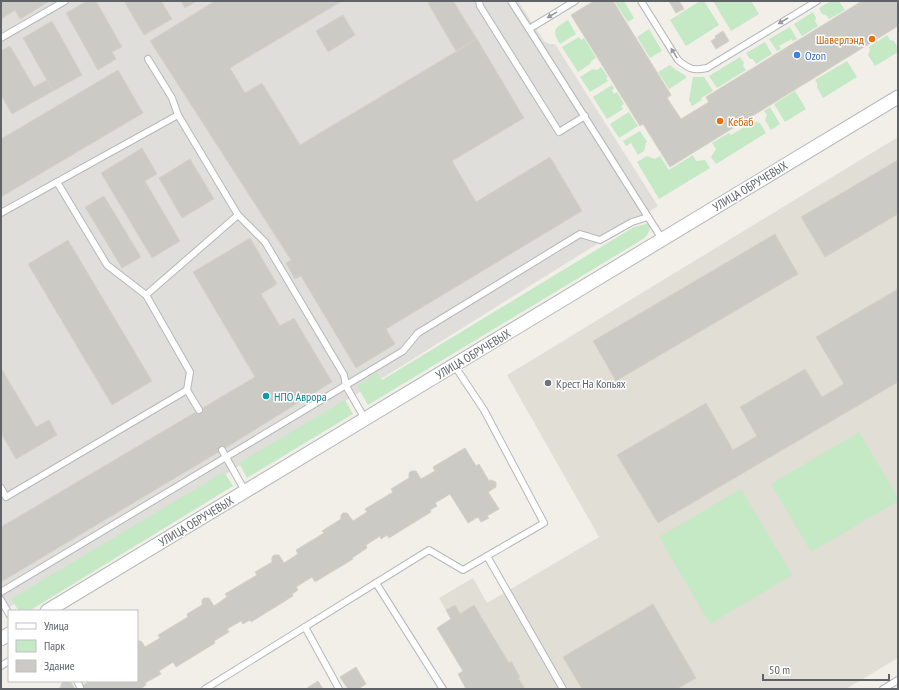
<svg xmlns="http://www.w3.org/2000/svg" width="899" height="690" font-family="'PT Sans Narrow',sans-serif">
  <rect width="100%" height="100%" fill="#f1efe8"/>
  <path fill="#e0deda" d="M1,1H518L544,41L549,44H555L658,206L368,387L1,612Z"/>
  <path fill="#e1ded6" d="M898,137V658L846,689H466L458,674L463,671L437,628L451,619L439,598L473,578L487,603L599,537L507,375Z"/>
  <g fill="#c5e8c5">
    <path d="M614,1H624L634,18L628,22Z"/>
    <path d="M700,1H704L719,25L686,46L670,20Z"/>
    <path d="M713,1H751L759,14L731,31Z"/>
    <path d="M831,1H839L845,10L829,19L826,15L822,14L819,8Z"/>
    <path d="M813,12L816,18L815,21L818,26L802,36L794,24Z"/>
    <path d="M568,20L576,34L560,44C551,29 555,28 568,20Z"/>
    <path d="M790,27L797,39L793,41L792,39L779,46L781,49L777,51L769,39Z"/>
    <path d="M649,29L662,51L650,58L637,37Z"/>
    <path d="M887,35L890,40L894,41L898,48V52L875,66L868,55L870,50L869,47Z"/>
    <path d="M579,37L581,40L584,38L596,58L591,61L590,64L578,72L562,47Z"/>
    <path d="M765,42L772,54L756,64L753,59H750L746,53Z"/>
    <path d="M740,57L744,63L743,66L746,70L717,88L709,76Z"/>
    <path d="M847,61L857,77L823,98L817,87V83L815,80Z"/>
    <path d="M670,65L676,70L686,76V78L669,89L658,72Z"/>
    <path d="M601,67L608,77L606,78L608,81L590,92L580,77L593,69L597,70Z"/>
    <path d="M693,77H704L713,91L701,98L702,100L692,106L689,100Z"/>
    <path d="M612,85L614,88L612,90L614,94L617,92L624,104L621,106L623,109L607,119L593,97Z"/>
    <path d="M795,91L806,109L785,122L774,104Z"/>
    <path d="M770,107L780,124L771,130L765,120L767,115L764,111Z"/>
    <path d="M629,112L638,126L619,138L610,124Z"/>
    <path d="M753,119L755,122L760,123L766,133L716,164L711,157L716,149L712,143L729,133L731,135L748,125L747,122Z"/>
    <path d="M640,131L647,142L646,143L644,151L638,155L631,143L626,146L623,141Z"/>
    <path d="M693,155L696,161L705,160L710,168L659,199L637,162L647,156L655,159L660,156L669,170Z"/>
    <path d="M650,223C650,231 649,234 643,239L368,405L357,386L377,373L382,380L634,227Z"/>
    <path d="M345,400L353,414L247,478L239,463Z"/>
    <path d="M859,432L898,498V501L811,552L771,484Z"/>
    <path d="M224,472L233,486L29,611H19L11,599Z"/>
    <path d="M741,489L792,575L710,624L659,537Z"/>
  </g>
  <g fill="#cccac5" stroke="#d6d1c6">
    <path d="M1,1H50L20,19L15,10L1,19Z"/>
    <path d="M87,1H96L122,47L112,52L116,59L98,70L66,13Z"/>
    <path d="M124,1H161L172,19L144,35Z"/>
    <path d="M181,1H197L185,8Z"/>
    <path d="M215,1H342L230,68L245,93L262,83L300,145L477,39L524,118L452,161L476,202L550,157L582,211L386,329L395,344L356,368L301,276L295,279L286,263L291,260L150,41Z"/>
    <path d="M431,1H453L477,39L456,51L428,3Z"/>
    <path d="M594,1H613L671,95L667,98L681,119L709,102L706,97L862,1H898V26L670,167L643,124L640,126L571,15Z"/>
    <path d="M669,1H679L684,9L676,13Z"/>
    <path d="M343,15L355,35L328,52L316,31Z"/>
    <path d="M52,21L82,75L53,91L23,38Z"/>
    <path d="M723,31L729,41L716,49L711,41L716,38L715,36Z"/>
    <path d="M10,46L34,87L47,80L53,91L12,114L1,95V51Z"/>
    <path d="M118,70L143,113L1,197V139Z"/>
    <path d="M142,148L157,174L145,181L180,241L152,258L101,173Z"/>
    <path d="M190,159L214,199L182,218L159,178Z"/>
    <path d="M898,160V214L825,257L801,217Z"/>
    <path d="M104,196L141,257L122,268L85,207Z"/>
    <path d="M775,234L798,274L616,381L593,341Z"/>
    <path d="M250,238L277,284L261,294L280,326L294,318L332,382L222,450L1,582V527L255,377L193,272Z"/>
    <path d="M68,240L152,381L112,405L28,264Z"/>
    <path d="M898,289V382L658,523L617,455L706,403L733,450L757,436L740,407L805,369L822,397L844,384L816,337Z"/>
    <path d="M1,368L36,427L49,420L57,435L16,459L1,433Z"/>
    <path d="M465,448L476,466L479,464L489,481L491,480L496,482V487L488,492L499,509L487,516L489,518L481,522L478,517L468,523L450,494L435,503L437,506L430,510L431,512L389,538L387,535L381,539L380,536L366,545L367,548L352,558L353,559L315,582L312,577L296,587L298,590L292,594L293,596L251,622L250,620L243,624L241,621L227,629L229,632L214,641L215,643L176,667L173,662L159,671L161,674L145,683L146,685L140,689H77L90,681H137V641H140L142,642L145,647L160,638L158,635L188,617L187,614L202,605V600L204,598H209L214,606L227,597L225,594L257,575L255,572L272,562V557L274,555H279L284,563L298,554L296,550L324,533L322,531L341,519V515L343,513H347L353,521L367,512L365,509L393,492L391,489L409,478V473L411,471H416L421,479L435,471L433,467Z"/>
    <path d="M653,604L696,678L677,689H582L563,657Z"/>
    <path d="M455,605L460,614L474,605L509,663L511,661L520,677L518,678L525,689H466L458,674L463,671L437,628L451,619L446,610Z"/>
    <path d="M356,667L366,684L358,689H348L340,677Z"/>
    <path d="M65,681H70L75,689H58L61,687V684Z"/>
    <path d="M318,681L323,689H308L307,688Z"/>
  </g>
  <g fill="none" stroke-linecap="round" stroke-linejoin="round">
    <g stroke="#b5b8bc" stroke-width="8">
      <g id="service">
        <path d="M479,1L480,6L559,132L585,116"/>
        <path d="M511,1L529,29L662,239"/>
        <path d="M641,1L678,60C689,69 693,71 707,68L817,1"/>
        <path d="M529,29L575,1"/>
        <path d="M1,38L65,1"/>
        <path d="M148,59L172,98L178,115"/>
        <path d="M57,182L107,265L146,295L190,372L187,390"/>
        <path d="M1,213L178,115L238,215L265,242L344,375L346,386L365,419"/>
        <path d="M146,295L238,215"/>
        <path d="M222,450L245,491"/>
        <path d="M1,488L6,497L187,390L199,410"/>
        <path d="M487,556L563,689"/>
        <path d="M376,583L443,689"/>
        <path d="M1,592L403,351L418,333L580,234L600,240L632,222L648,217"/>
        <path d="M1,600L9,614"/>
        <path d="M305,627L339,689"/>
        <path d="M1,666L9,661"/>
        <path d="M77,681L80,687"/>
        <path d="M205,689L429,550L463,570L544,523L484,410L454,365"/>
        <path d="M883,689L898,680"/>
      </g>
    </g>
    <g stroke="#b5b8bc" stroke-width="15">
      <g id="minor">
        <path d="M47,611L898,97"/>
        <path d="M1,639L9,634"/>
      </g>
    </g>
    <use href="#service" stroke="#fff" stroke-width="6"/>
    <use href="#minor" stroke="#fff" stroke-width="13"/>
  </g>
  <defs><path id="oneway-solid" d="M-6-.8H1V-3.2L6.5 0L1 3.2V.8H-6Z"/></defs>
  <g fill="#979a9d">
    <use href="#oneway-solid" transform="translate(552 15) rotate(149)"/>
    <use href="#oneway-solid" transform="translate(783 21) rotate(149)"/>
    <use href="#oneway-solid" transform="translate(674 53) rotate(-122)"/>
  </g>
  <g fill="#e8710a" stroke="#fff" stroke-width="1.5">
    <circle cx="872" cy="39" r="4"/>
    <circle cx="720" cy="121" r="4"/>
  </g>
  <circle fill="#3f7fe0" stroke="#fff" stroke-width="1.5" cx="797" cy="55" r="4"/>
  <circle fill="#6b7280" stroke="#fff" stroke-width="1.5" cx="548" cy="383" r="4"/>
  <circle fill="#0f9aa8" stroke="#fff" stroke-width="1.5" cx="266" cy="396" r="4"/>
  <g text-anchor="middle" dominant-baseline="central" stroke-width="3" stroke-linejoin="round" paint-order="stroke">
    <g font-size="12" fill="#c56008" stroke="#fff" text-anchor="end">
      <text x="864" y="39">Шаверлэнд</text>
      <text x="728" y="121" text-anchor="start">Кебаб</text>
    </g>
    <g font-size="12" fill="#366cbe" stroke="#fff" text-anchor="start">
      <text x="805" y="55">Ozon</text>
    </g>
    <g font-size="12" fill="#5f6368" stroke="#fff">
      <text transform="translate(750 186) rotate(-31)">УЛИЦА ОБРУЧЕВЫХ</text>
      <text transform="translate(473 354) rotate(-31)">УЛИЦА ОБРУЧЕВЫХ</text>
      <text transform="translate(196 521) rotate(-31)">УЛИЦА ОБРУЧЕВЫХ</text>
    </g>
    <g font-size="12" fill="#5b616d" stroke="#fff" text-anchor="start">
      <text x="556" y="383">Крест На Копьях</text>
    </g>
    <g font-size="12" fill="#0d838f" stroke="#fff" text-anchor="start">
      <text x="274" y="396">НПО Аврора</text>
    </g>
  </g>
  <rect width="899" height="690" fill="none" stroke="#5f6368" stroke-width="4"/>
  <rect x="8" y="610" width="130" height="72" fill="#ffffff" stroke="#bfc1c3"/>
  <rect x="16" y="623" width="20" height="6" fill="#ffffff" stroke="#bfc1c3"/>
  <text x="44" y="630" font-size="12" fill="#5f6368">Улица</text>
  <rect x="16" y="640" width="20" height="12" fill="#c5e8c5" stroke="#bfc1c3"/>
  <text x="44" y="650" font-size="12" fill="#5f6368">Парк</text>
  <rect x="16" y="660" width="20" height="12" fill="#cccac5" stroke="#bfc1c3"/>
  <text x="44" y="670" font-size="12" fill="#5f6368">Здание</text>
  <path d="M763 674v6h126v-6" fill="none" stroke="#5f6368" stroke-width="2"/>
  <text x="769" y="674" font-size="12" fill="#5f6368" stroke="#ffffff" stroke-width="3" paint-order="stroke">50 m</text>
</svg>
